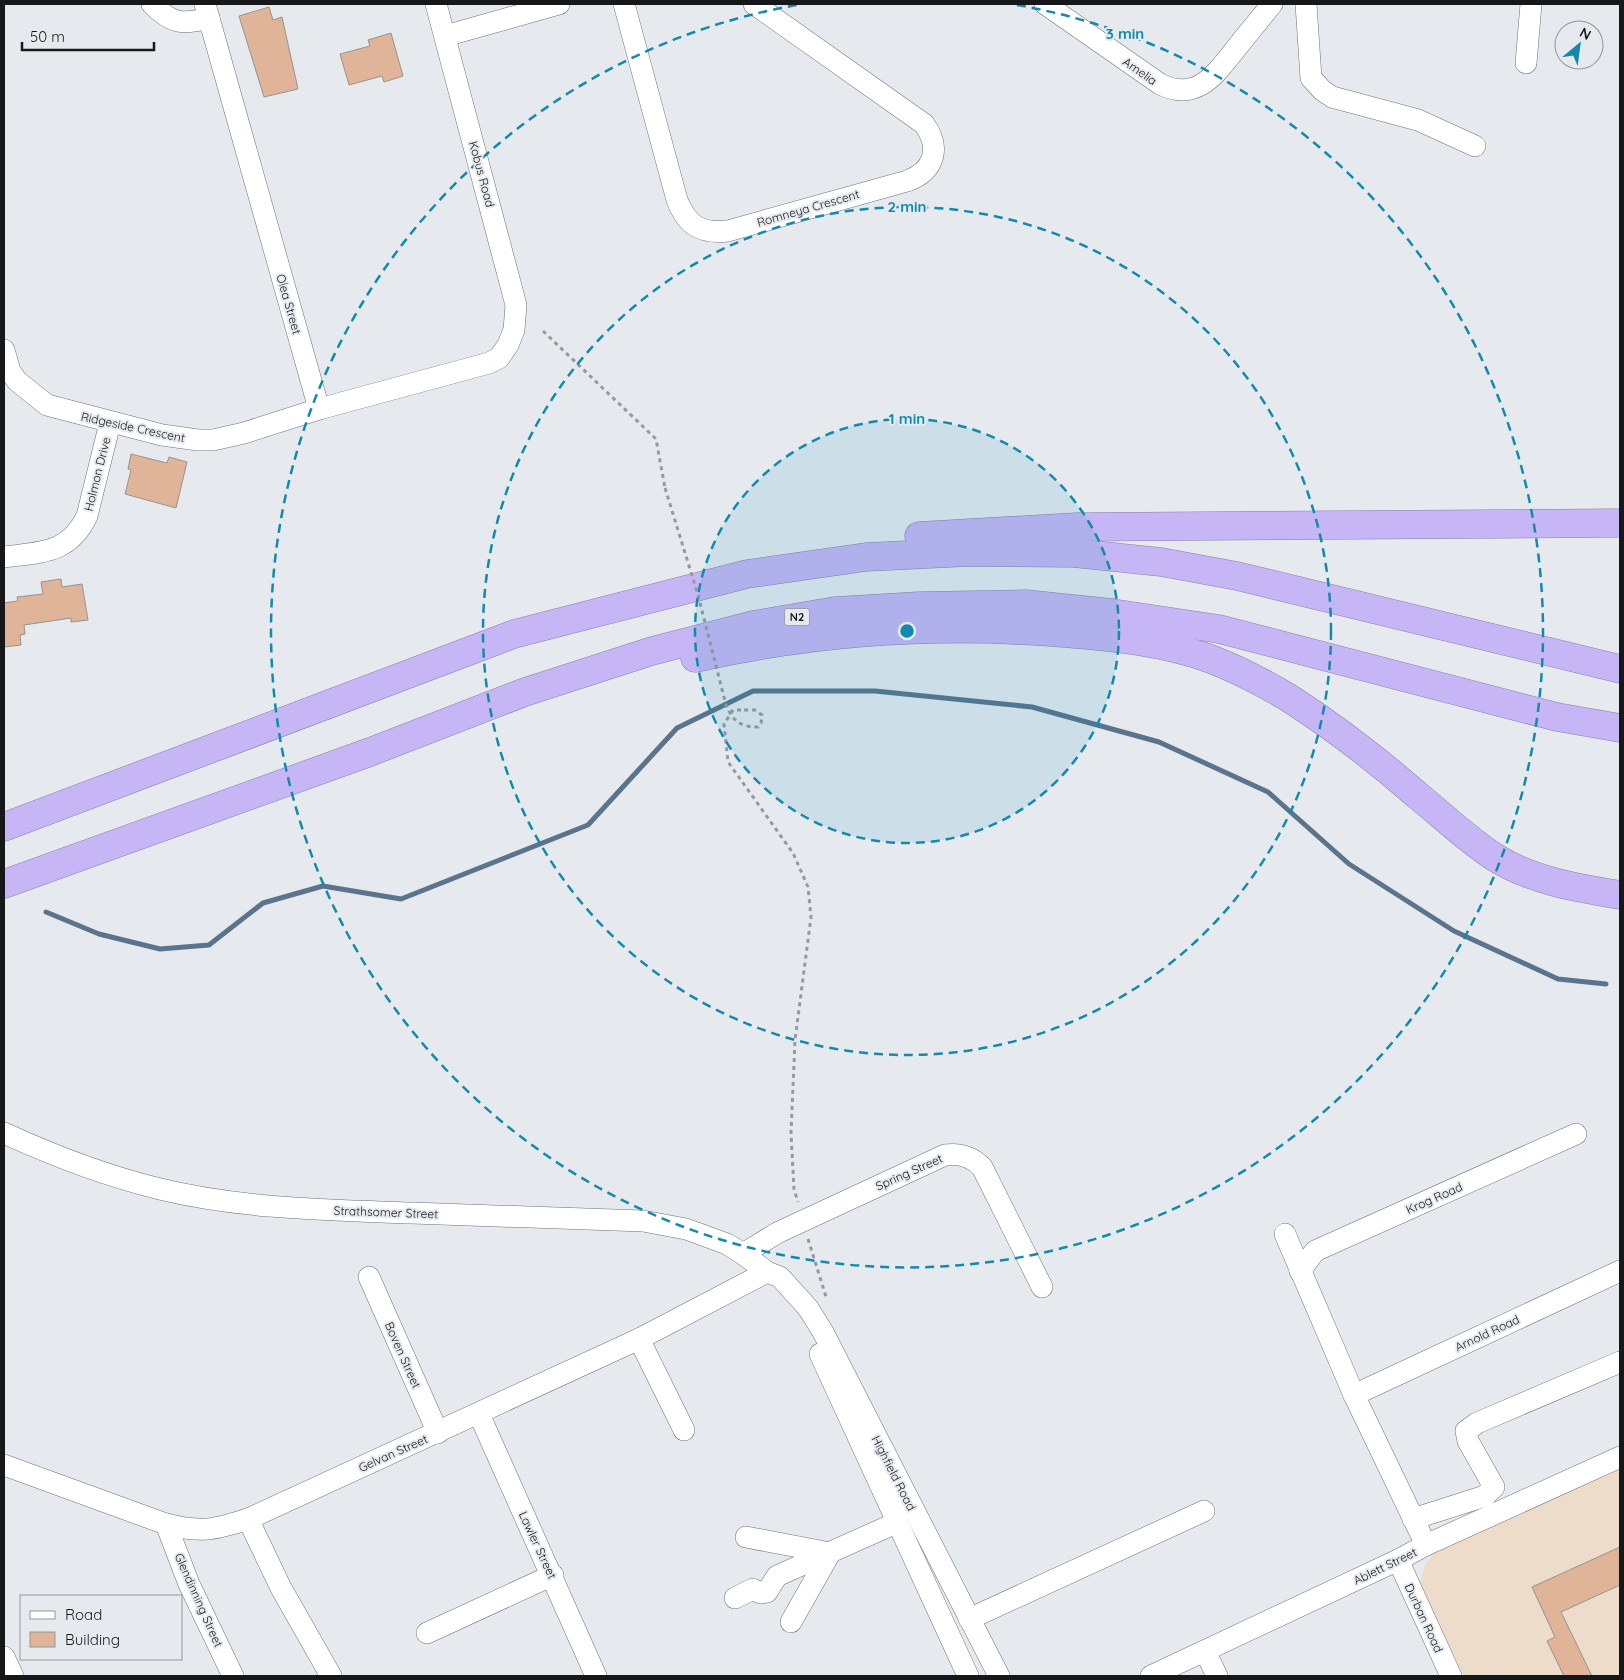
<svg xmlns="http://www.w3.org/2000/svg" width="1624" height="1680" font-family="Quicksand,sans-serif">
  <rect width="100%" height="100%" fill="#e6eaef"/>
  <path fill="#eedccb" d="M1620,1467V1676H1464L1420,1582L1425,1565L1437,1549Z"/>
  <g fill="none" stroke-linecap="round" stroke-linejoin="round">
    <path stroke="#5b738b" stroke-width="5" d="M46,912L99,934L160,949L209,945L263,903L323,886L401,899L588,825L677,728L753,691H875L1032,707L1159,742L1268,792L1349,864L1454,931L1558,979L1606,984"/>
  </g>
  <g fill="#e0b499" stroke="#97928e">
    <path d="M269,7L273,20L282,17L298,89L264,97L239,16Z"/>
    <path d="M391,33L403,76L384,82L382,76L349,85L340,54L370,46L368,40Z"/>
    <path d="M131,454L167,463L169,457L187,462L176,508L125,494L131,470L128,469Z"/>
    <path d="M61,579L62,587L82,584L88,620L71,622V618L24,625L25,634L20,635L21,645L4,647V603L18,601L17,597L43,594L41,582Z"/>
    <path d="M1620,1547V1585L1561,1612L1592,1676H1564L1547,1641L1555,1637L1532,1587Z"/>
  </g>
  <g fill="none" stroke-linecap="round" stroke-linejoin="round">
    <g stroke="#6e7075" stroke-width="22">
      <g id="minor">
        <path d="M152,4C172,24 182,25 209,18"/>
        <path d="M205,4L319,409"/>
        <path d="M624,4L677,200C687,225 700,234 728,231L907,181C935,171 941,147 924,124L754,4"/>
        <path d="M1045,4L1160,84C1198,103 1216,73 1238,46C1249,32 1261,18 1272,4"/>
        <path d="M1306,4L1311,78L1322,90L1332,97L1418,120L1475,146"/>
        <path d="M445,36L559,4"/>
        <path d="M1526,63L1531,4"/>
        <path d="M4,350L10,371L17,381L47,405L162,435L198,440H213L244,433L319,409L489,363L499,358L508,345L514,330L516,305L436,4"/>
        <path d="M4,557C41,552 69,554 87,516L110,423"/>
        <path d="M4,1133C54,1156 107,1176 160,1189C243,1209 328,1210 412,1213C489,1215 566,1218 643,1221L686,1229L727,1244L743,1254L767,1272L780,1277L808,1308L823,1332L999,1676"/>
        <path d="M1285,1234L1354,1395L1426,1545"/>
        <path d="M743,1254L777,1233L945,1155C960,1153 972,1157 982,1167L1042,1287"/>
        <path d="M1300,1271L1315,1251L1576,1134"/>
        <path d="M369,1277L438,1433"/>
        <path d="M639,1339L684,1430"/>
        <path d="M820,1354L968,1676"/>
        <path d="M1354,1395L1620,1271"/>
        <path d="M479,1414L596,1676"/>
        <path d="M4,1465L166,1524C201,1533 214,1530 248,1519L639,1339L767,1272"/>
        <path d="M248,1519L281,1588L331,1676"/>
        <path d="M1413,1519L1485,1496L1494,1487L1468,1441L1466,1431L1477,1423L1620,1362"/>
        <path d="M166,1524L189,1584L233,1676"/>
        <path d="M746,1537L830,1553L791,1622"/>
        <path d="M1398,1560L1451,1676"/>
        <path d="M735,1598L753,1589L760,1593L767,1592L777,1576L896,1523"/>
        <path d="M969,1619L1204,1511"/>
        <path d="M427,1633L553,1575"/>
        <path d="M1205,1651L1217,1676"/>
        <path d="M4,1657L13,1676"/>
        <path d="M1151,1676L1398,1560L1426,1545L1620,1457"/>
      </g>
    </g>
    <g stroke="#887ea8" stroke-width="29">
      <g id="highway">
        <path d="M919,536L1077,527L1620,523"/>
        <path d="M695,658C817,631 940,623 1064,633C1113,637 1162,642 1208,658C1235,668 1264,683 1289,698C1334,727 1377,760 1417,795C1443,816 1468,840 1496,858C1533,881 1578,888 1620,895"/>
        <path d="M4,827L514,634L747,574L866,557L970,552L1074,553L1161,562L1237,576L1620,669"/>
        <path d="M4,884L370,752L525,692L652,651L753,625L835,611L920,606L1025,604L1112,613L1219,629L1557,717L1620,728"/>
      </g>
    </g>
    <g stroke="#979a9d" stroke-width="3" stroke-dasharray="4 4" stroke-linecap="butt">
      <path d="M543,331L656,439L665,488"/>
      <path d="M741,710H733L724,724L728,762L793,853L808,887L811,917L795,1040L791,1133L794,1189L798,1202"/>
      <path d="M808,1239L827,1300"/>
    </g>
    <use href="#minor" stroke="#fff" stroke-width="21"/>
    <use href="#highway" stroke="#c6b6f5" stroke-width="28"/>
    <path stroke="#979a9d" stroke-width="3" stroke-dasharray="4 4" stroke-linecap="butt" d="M665,488L698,595L726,705C733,721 740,727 758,727L761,723L762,715L755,710H741"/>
  </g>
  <circle cx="907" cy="631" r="212" fill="#118aad" fill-opacity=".12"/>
  <g fill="none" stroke="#118aad" stroke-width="2.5" stroke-dasharray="9 6">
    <circle cx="907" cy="631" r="212"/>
    <circle cx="907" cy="631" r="424"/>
    <path d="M1017 5A636 636 0 1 1 797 5"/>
  </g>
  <g text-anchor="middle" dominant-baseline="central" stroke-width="4" stroke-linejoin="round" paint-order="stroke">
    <rect fill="#e6eaef" stroke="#545659" stroke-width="1" x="784.5" y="608.5" width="25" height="17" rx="4"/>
    <g font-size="11" font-weight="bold" fill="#161719">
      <text x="797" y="617">N2</text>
    </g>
    <g font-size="12" fill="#161719" stroke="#e6eaef">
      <text transform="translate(1140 71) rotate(35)">Amelia</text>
      <text transform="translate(482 174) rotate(75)">Kobus Road</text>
      <text transform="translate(808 208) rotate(-16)">Romneya Crescent</text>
      <text transform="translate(289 304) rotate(74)">Olea Street</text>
      <text transform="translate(133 427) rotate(12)">Ridgeside Crescent</text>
      <text transform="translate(97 474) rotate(-76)">Holmon Drive</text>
      <text transform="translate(909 1172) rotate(-24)">Spring Street</text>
      <text transform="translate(1434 1198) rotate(-24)">Krog Road</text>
      <text transform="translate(386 1212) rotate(2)">Strathsomer Street</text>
      <text transform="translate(1487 1333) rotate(-25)">Arnold Road</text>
      <text transform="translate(403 1355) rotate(66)">Boven Street</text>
      <text transform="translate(393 1453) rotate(-24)">Gelvan Street</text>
      <text transform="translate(894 1473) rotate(63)">Highfield Road</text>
      <text transform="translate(538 1545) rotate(65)">Lawler Street</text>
      <text transform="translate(1385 1566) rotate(-26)">Ablett Street</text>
      <text transform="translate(199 1600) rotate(66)">Glendinning Street</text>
      <text transform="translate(1424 1618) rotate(65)">Durban Road</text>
    </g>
  </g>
  <circle cx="907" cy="631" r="8" fill="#118aad" stroke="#e6eaef" stroke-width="2.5"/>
  <g font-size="15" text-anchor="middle" font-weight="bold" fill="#118aad" stroke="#e6eaef" stroke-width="4" stroke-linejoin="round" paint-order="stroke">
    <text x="1125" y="39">3 min</text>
    <text x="907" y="212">2 min</text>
    <text x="907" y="424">1 min</text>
  </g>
  <rect width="1624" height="1680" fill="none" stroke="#161719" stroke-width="10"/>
  <rect x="20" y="1595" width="162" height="65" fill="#e6eaef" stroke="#939699"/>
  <rect x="30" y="1611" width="25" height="8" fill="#ffffff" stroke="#939699"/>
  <text x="65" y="1620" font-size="15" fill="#161719">Road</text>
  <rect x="30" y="1632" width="25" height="15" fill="#e0b499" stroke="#939699"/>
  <text x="65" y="1645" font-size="15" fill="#161719">Building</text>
  <g transform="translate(1579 45) rotate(29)"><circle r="24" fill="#e6eaef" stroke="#939699"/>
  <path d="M0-4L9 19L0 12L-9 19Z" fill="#118aad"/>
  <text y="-8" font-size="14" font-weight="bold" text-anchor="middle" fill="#161719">N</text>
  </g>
  <path d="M22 42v8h132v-8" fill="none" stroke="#161719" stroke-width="2.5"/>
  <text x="30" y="42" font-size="15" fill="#161719" stroke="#e6eaef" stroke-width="4" paint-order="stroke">50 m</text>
</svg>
